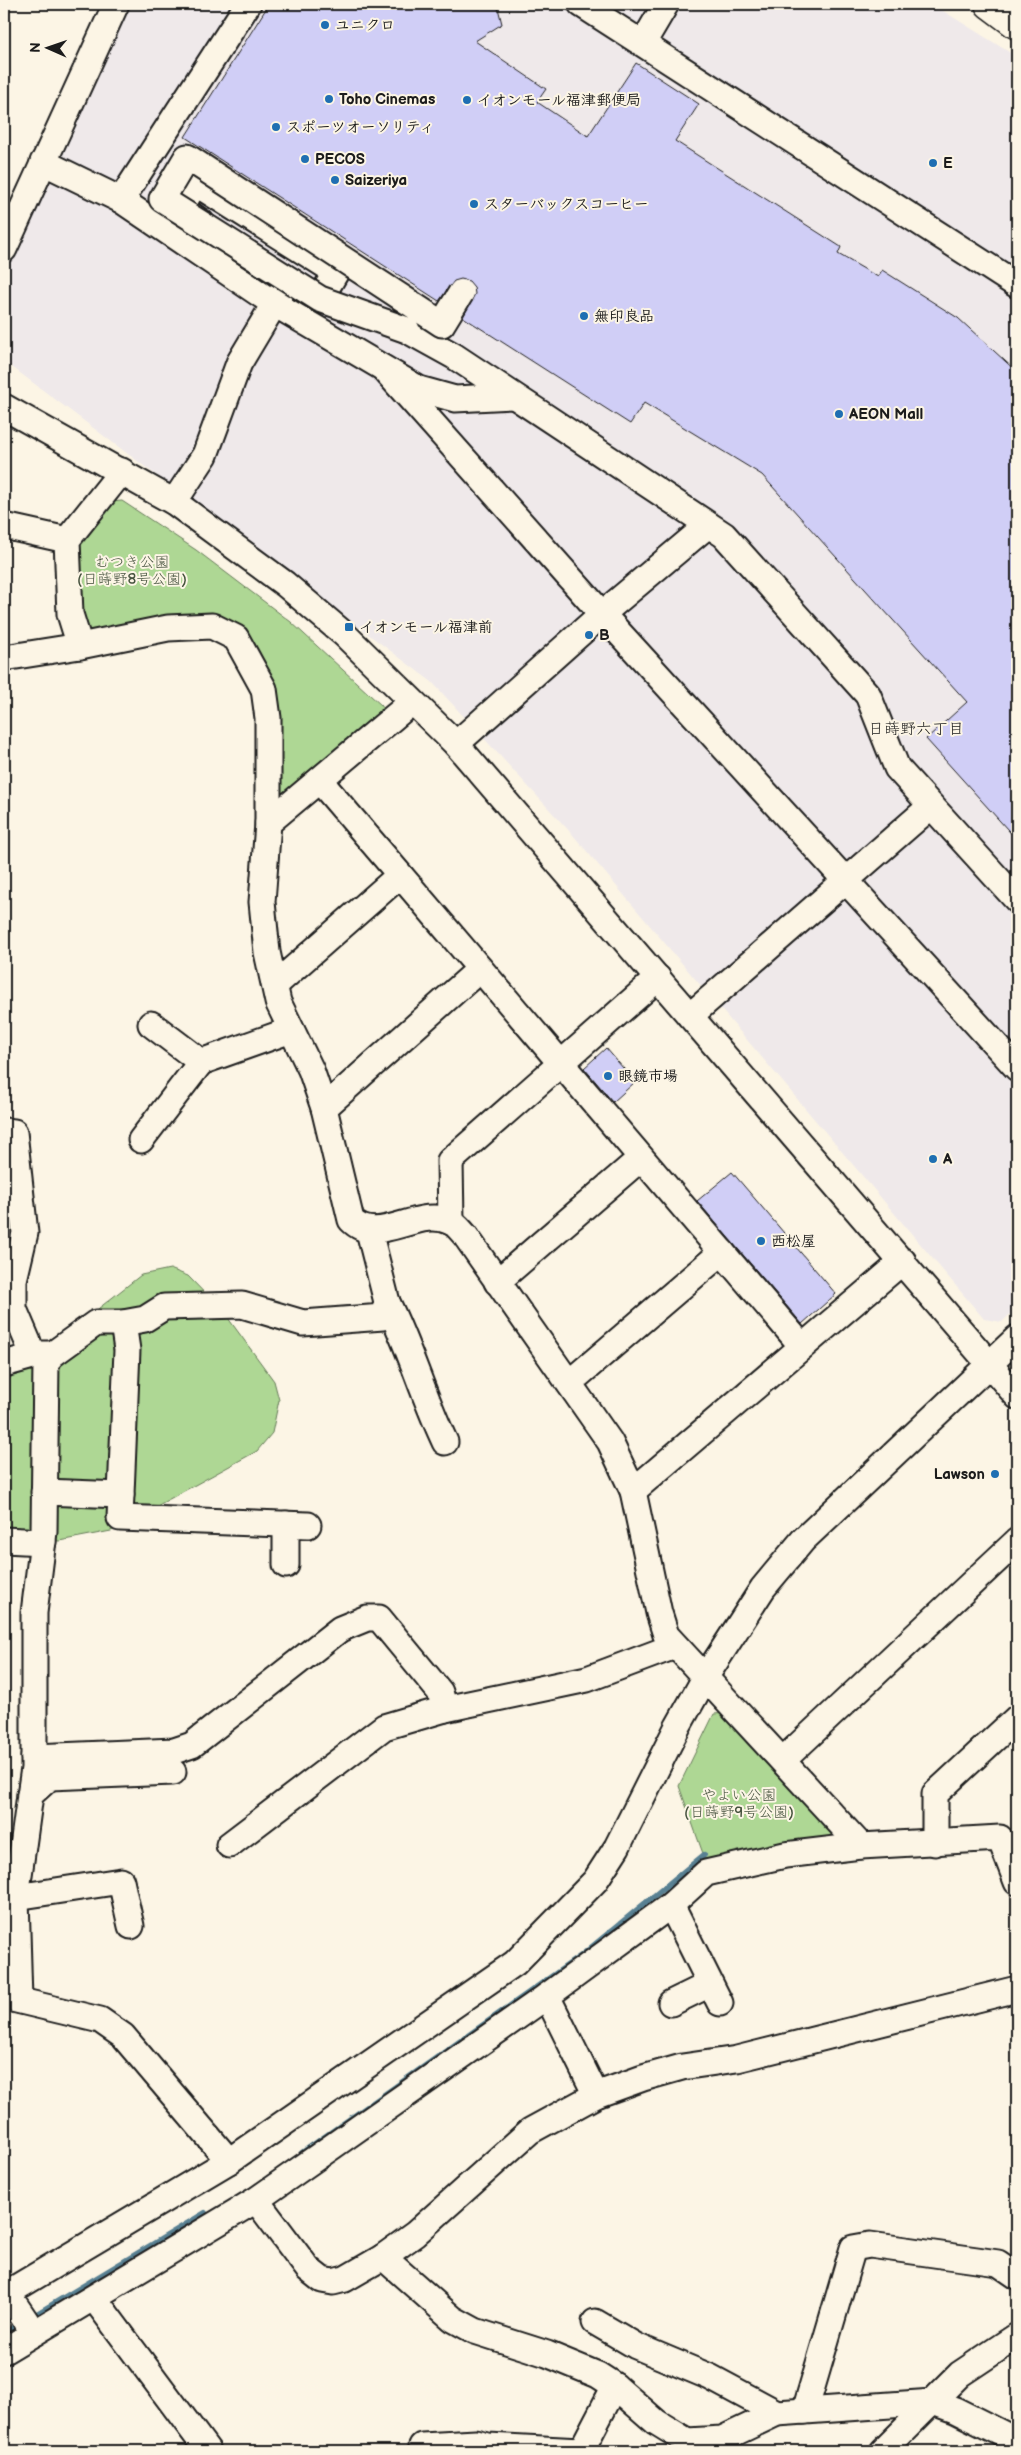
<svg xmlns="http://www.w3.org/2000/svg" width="1021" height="2455" font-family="'Balsamiq Sans','Klee One',sans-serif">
  <rect width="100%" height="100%" fill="#fcf5e5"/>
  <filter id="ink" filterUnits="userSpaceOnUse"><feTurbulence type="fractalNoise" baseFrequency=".02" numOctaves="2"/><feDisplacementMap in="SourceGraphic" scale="10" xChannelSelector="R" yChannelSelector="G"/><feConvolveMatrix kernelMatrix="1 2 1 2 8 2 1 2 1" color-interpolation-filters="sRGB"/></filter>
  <g filter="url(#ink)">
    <path fill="#efe9ea" d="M128,4H932L1017,57V1307L1002,1322L984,1319L573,835L432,682L4,361V270Z"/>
    <g fill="#aed794" stroke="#657a58">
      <path d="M122,501L196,550L291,622L382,706V716L285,799L277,795L246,633L185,616L86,631L79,624V545L110,502Z"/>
      <path d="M170,1269L188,1276L225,1314L274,1381L279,1400L272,1433L257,1451L111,1531L59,1541L26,1538L6,1527L4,1524V1383L141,1275Z"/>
      <path d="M727,1713L831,1829V1840L706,1862L679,1786L714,1714Z"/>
    </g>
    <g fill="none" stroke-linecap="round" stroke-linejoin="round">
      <g stroke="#588092" stroke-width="6">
        <path d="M302,2153L581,1956L704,1855"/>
        <path d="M30,2318L205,2213"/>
        <path d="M4,2333L21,2323"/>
      </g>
    </g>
    <g fill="#d0cef6" stroke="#1c1c1c">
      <path d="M269,4H494L498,8L502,24L475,41L546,89L537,102L588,136L636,63L699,104L675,141L841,247L838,254L878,277L882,270L958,318L1017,372V840L926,739L967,702L762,475L644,403L630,424L463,317L475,294L474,287L469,281L461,279L454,281L439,301L185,137Z"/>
      <path d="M606,1048L635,1082L613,1102L584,1068Z"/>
      <path d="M732,1172L836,1294L802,1324L697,1201Z"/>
    </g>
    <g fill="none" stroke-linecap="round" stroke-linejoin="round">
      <g stroke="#1c1c1c" stroke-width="29">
        <g id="minor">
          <path d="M581,4L1017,285"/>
          <path d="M643,43L666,4"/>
          <path d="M43,162L121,200L273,303L419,389L455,399L513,396"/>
          <path d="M121,200L248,4"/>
          <path d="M201,222L181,208L195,183L336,272L320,299"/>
          <path d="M4,249L116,4"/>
          <path d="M407,330L454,356L724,535L868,695L897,768L1017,900"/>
          <path d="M385,370L602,614L1017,1068"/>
          <path d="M4,407L174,502L285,584L345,635L456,744L1017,1396"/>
          <path d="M174,502L205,455L239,363L288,281L270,268"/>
          <path d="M4,526L67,540"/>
          <path d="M80,646L70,614L67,540L122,471"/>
          <path d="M4,658L80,646L168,628L212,626L236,638L264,689L268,718V823L262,902L267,952L278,1002L311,1070L324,1108L351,1220C378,1248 419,1205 451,1222C456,1224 461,1231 465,1235L610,1442L633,1491L659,1613L666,1635L861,1846"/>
          <path d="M456,744L602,614L708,525"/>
          <path d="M320,781L802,1346"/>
          <path d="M268,823L412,702"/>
          <path d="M275,985L400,875"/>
          <path d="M690,1016L931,806"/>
          <path d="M151,1024L201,1062L291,1030"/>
          <path d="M324,1108L480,969"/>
          <path d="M4,1131L14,1132L25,1233L14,1280V1309L28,1342"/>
          <path d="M141,1140L201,1062"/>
          <path d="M451,1222L450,1161L658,978"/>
          <path d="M497,1282L641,1158"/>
          <path d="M387,1302C410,1348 423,1396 445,1442"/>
          <path d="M123,1323L127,1350L120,1518L308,1525"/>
          <path d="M4,1364L40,1354H53"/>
          <path d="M569,1383L722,1252"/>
          <path d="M633,1491L903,1261"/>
          <path d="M44,1492L121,1495"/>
          <path d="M4,1540L43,1542"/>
          <path d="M286,1565V1524"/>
          <path d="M34,1757L174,1751L192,1745L340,1629L367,1618H379L440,1692L445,1709"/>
          <path d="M783,1760L1017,1541"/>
          <path d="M30,1795L34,1768V1613L44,1532L46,1362L53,1354L96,1323H123L145,1319L164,1307L242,1305L303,1323L383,1317L387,1302L369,1231"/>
          <path d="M935,1843V1794L1017,1718"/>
          <path d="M229,1845L384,1727L445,1709L587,1679L675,1646"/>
          <path d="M16,1897L121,1881L131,1926"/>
          <path d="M671,1905L720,2003"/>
          <path d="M547,1996L596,2095"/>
          <path d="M4,1997L100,2020L123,2036L229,2161"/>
          <path d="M19,2000L16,1897L30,1795L50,1777L173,1772"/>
          <path d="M671,2003L710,1984"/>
          <path d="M256,2200L308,2269L322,2280L333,2282L345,2279L383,2257L415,2234L530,2131L596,2095L643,2078L682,2067L737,2059L1017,1989"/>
          <path d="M383,2257L453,2319L475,2331L547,2354L598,2375L615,2386L656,2422L687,2441L722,2439L777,2413L933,2402L955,2410L1017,2441"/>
          <path d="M7,2293L34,2333"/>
          <path d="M4,2295L229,2161L515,1963L595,1881L617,1847L678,1726L706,1676L763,1588L803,1540L1017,1338"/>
          <path d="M94,2298L208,2451"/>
          <path d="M595,2322L636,2346L710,2377L777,2413"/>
          <path d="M4,2351L256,2200L547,1996L671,1905L706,1873L785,1855L861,1846L1000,1838L1017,1882"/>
          <path d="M805,2411L853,2248L870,2245L998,2263L1017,2276"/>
          <path d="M422,2446L476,2443L488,2446L580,2451"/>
          <path d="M581,2451L615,2386"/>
          <path d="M883,2451L960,2374L1017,2336"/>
        </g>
      </g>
      <g stroke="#1c1c1c" stroke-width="31">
        <path id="highway" d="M989,4L1017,25"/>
      </g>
      <use href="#minor" stroke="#fcf5e5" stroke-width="25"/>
      <use href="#highway" stroke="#fcf5e5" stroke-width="28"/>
      <g stroke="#1c1c1c" stroke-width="29" stroke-linecap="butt">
        <path id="minor-bridge" d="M407,330L320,299L162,199L187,157L442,324L461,293"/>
      </g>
      <use href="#minor-bridge" stroke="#fcf5e5" stroke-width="25"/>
    </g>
  </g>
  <g fill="#1f6fb2" stroke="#fcf5e5" stroke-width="2">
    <circle cx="325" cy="25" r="5"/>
    <circle cx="329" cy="99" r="5"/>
    <circle cx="467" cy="100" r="5"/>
    <circle cx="276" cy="127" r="5"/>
    <circle cx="305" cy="159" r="5"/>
    <circle cx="933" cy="163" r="5"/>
    <circle cx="335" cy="180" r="5"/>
    <circle cx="474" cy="204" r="5"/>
    <circle cx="584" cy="316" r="5"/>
    <circle cx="839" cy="414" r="5"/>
    <rect x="344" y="622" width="10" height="10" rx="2.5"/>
    <circle cx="589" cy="635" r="5"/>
    <circle cx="608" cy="1076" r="5"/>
    <circle cx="933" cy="1159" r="5"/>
    <circle cx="761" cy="1241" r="5"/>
    <circle cx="995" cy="1474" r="5"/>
  </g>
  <g text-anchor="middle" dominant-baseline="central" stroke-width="4" stroke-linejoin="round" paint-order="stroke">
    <g font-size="15" font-weight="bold" fill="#1c1c1c" stroke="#fcf5e5" text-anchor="start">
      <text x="335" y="25">ユニクロ</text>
      <text x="339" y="99">Toho Cinemas</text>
      <text x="477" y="100">イオンモール福津郵便局</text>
      <text x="286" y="127">スポーツオーソリティ</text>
      <text x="315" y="159">PECOS</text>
      <text x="943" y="163">E</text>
      <text x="345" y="180">Saizeriya</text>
      <text x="484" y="204">スターバックスコーヒー</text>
      <text x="594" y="316">無印良品</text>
      <text x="849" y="414">AEON Mall</text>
      <text x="359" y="627">イオンモール福津前</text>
      <text x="599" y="635">B</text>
      <text x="618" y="1076">眼鏡市場</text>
      <text x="943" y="1159">A</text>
      <text x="771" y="1241">西松屋</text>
      <text x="985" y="1474" text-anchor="end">Lawson</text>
    </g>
    <g font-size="15" fill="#485440" stroke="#fcf5e5">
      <text x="132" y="562">むつき公園<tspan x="132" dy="17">(日蒔野8号公園)</tspan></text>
      <text x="739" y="1795">やよい公園<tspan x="739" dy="17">(日蒔野9号公園)</tspan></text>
    </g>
    <g font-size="16" fill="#1c1c1c" stroke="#fcf5e5">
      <text x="916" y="729">日蒔野六丁目</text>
    </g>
  </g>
  <rect width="1021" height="2455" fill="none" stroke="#fcf5e5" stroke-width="20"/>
  <rect x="10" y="10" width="1001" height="2435" fill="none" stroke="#1c1c1c" stroke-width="2" filter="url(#ink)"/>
  <g transform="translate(48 48) rotate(272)" stroke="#fcf5e5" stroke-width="4" paint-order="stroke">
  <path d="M0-4L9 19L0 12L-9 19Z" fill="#1c1c1c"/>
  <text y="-8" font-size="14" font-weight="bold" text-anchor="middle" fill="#1c1c1c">N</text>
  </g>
</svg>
